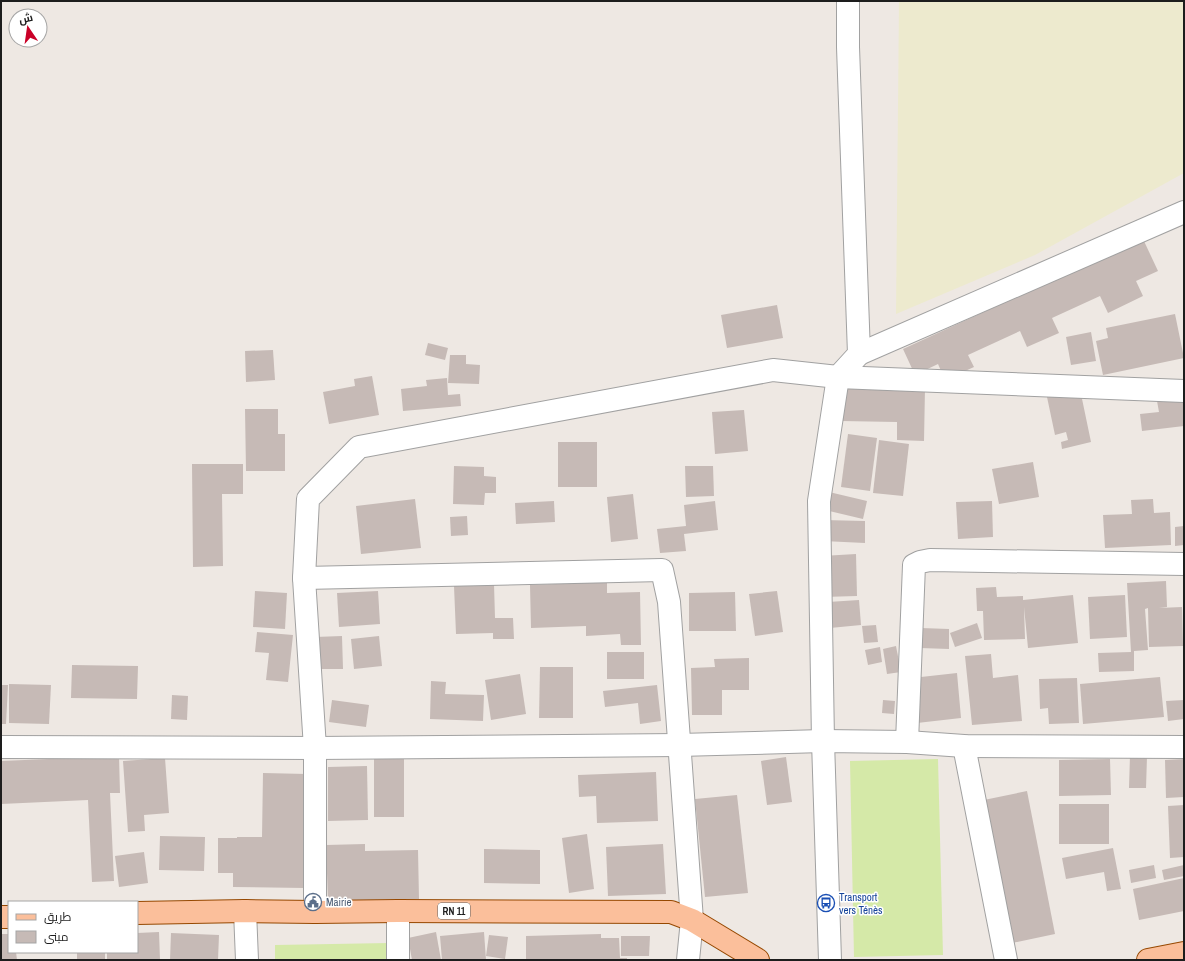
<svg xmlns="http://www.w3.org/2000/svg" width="1185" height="961" font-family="'Archivo Narrow',Cairo,sans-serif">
  <rect width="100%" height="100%" fill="#eee8e3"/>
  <path fill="#edeace" d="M899,1H1184V173L1035,255L896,314Z"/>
  <g fill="#d5e9a8">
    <path d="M938,759L943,955L854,957L850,761Z"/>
    <path d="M389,943V960H275V945Z"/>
  </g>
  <g fill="#c6bab6">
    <path d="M1143,239L1158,271L1136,281L1143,296L1108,313L1100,296L1052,318L1059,333L1027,347L1020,331L968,355L974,367L945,380L938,364L915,375L903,349Z"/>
    <path d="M777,305L783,338L727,348L721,315Z"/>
    <path d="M1175,314L1184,358L1103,375L1096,341L1108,338L1106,328Z"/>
    <path d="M1091,332L1096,361L1071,365L1066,337Z"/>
    <path d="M428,343L448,348L445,360L425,355Z"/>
    <path d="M273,350L275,380L246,382L245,351Z"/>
    <path d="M450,355H466V364L480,365L479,384L448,383Z"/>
    <path d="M372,376L379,415L329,424L323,392L355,386L354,379Z"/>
    <path d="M447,378L448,395L460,394L461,406L403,411L401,389L427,386L426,380Z"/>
    <path d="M841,386L925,388L924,441L897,440V422L841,421Z"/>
    <path d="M1070,392L1081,394L1091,442L1062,449L1061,442L1068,440L1066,432L1055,435L1047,397Z"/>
    <path d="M1184,398V426L1142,431L1140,414L1159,412L1157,401Z"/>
    <path d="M245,409H278V434H285V471H246Z"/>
    <path d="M744,410L748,451L715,454L712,412Z"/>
    <path d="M848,434L877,438L870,491L841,487Z"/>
    <path d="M879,440L909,444L903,496L873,493Z"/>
    <rect x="558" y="442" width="39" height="45"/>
    <path d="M1033,462L1039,497L999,504L992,469Z"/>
    <path d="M192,464H243V494H222L223,566L193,567Z"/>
    <path d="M454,466L484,467V476L496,477V493H485L484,505L453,504Z"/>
    <path d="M685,466H713L714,496L686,497Z"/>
    <path d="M829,492L867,501L863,519L825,510Z"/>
    <path d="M633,494L638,539L611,542L607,497Z"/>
    <path d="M415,499L421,548L361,554L356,506Z"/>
    <path d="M1153,499L1154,513L1170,512L1171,545L1105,548L1103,515L1132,514L1131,500Z"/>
    <path d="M554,501L555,522L516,524L515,503Z"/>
    <path d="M715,501L718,530L684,534L686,551L660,553L657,529L686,526L684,505Z"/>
    <path d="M992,501L993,537L958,539L956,502Z"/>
    <path d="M467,516L468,535L451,536L450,517Z"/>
    <path d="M823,520L865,521V543L823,541Z"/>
    <path d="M1184,526V545L1175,546V527Z"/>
    <path d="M856,554L857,596L823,597L822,556Z"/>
    <path d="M1166,581L1167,607L1159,608L1182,607L1183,646L1149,647L1148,608L1145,609L1148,650L1134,651V671L1099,672L1098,653L1131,652L1127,583Z"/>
    <path d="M607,582V593L640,592L641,645H621L620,634L586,636V626L531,628L530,585Z"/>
    <path d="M494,584L495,618H513L514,639H493V633L456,634L454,586Z"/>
    <path d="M996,587L997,597L1023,596V600L1073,595L1078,643L1028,648L1024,607L1025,639L984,640L983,611H977L976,588Z"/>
    <path d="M255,591L287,593L285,629L253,627Z"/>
    <path d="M378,591L380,624L339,627L337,593Z"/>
    <path d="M777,591L783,632L755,636L749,594Z"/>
    <path d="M735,592L736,631H689V593Z"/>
    <path d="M1125,595L1127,637L1090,639L1088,597Z"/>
    <path d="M859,600L861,625L830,628L828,602Z"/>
    <path d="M977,623L982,638L955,647L950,633Z"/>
    <path d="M876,625L878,642L864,643L862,626Z"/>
    <path d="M921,628L949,629V649L920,648Z"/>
    <path d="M257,632L293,635L288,682L266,680L269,653L255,652Z"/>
    <path d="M342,636L343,669H316L315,637Z"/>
    <path d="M379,636L382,666L354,669L351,639Z"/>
    <path d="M896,646L901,672L887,674L883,649Z"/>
    <path d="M880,647L882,662L868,665L865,650Z"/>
    <rect x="607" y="652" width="37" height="27"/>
    <path d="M991,654L993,678L1018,675L1022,721L972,725L965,656Z"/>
    <path d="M749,658V690H722V715H692L691,668L715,667L714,659Z"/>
    <path d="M72,665L138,666L137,699L71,698Z"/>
    <path d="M540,667H573V718H539Z"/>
    <path d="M957,673L961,718L917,723L912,678Z"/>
    <path d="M520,674L526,714L491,720L485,680Z"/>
    <path d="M1160,677L1164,717L1083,724L1080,684Z"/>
    <path d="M1077,678L1079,723L1049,724L1048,708L1040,709L1039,679Z"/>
    <path d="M431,681L446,682L445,694L484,695L483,721L430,719Z"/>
    <path d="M9,684L51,685L49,724L9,723Z"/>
    <path d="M1,685H8L6,724H1Z"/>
    <path d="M657,685L661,721L640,724L638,703L605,707L603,691Z"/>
    <path d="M172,695L188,696L187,720L171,719Z"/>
    <path d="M332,700L369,705L366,727L329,722Z"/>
    <path d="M883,700L895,701L894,714L882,713Z"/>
    <path d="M1184,700V719L1168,721L1166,701Z"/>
    <path d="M1130,755L1147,756L1146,788H1129Z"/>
    <path d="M119,756L120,793H110L114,881L92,882L88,800L1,804V761Z"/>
    <path d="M786,757L792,802L767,805L761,761Z"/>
    <path d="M165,758L169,813L144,815L145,831L128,832L123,761Z"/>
    <rect x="374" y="758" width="30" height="59"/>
    <path d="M1110,759L1111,795L1059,796V760Z"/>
    <path d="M1184,759V797L1166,798L1165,760Z"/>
    <path d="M367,766L368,820L328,821V767Z"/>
    <path d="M656,772L658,821L597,823L596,796L579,797L578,775Z"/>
    <path d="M263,773L307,774L305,888L233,887V873H218V838H237V837H262Z"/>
    <path d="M1027,791L1055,934L1007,944L979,801Z"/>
    <path d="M737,795L748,893L705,897L695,799Z"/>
    <rect x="1059" y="804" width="50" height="40"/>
    <path d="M1184,805V857L1170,858L1168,806Z"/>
    <path d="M587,834L594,889L569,893L562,838Z"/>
    <path d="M160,836L205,837L204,871L159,870Z"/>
    <path d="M365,844V851L418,850L419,899L328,901L326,845Z"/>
    <path d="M663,844L666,894L608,896L606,847Z"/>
    <path d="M1113,848L1121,889L1107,891L1104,872L1066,879L1062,858Z"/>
    <path d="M484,849L540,850V884L484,883Z"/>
    <path d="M144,852L148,883L119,887L115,856Z"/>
    <path d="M1154,865L1156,878L1131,883L1129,870Z"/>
    <path d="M1184,865V876L1164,880L1162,870Z"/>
    <path d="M1184,878V911L1139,920L1133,889Z"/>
    <path d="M159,932L160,960H107V952H137V933Z"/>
    <path d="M436,932L441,960H412L408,938Z"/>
    <path d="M484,932L486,960H442L440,936Z"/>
    <path d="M171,933L219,935L218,960H170Z"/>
    <path d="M1,934H9V952H16L17,960H1Z"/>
    <path d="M601,934V938H619L620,958H627V960H526V936Z"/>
    <path d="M489,935L508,937L505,959L486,956Z"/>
    <path d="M621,936H650L649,956H621Z"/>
    <rect x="77" y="952" width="28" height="8"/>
  </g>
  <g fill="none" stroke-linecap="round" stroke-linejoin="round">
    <g stroke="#a1a1a1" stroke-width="24">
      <g id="minor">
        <path d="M859,354L1184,212"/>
        <path d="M304,578L662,570L669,602L692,920L688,960"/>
        <path d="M907,742L914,565L920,562L930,560L1184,564"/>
        <path d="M964,746L1006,960"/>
        <path d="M1,747L315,748L679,745L823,741L907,742L964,746L1184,747"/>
        <path d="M245,911L247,960"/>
        <path d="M398,911V960"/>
        <path d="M315,912V748L304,578L308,499L359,447L773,370L838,377L1184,391"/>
        <path d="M830,960L823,741L819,501L838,377L859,354L848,47V1"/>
      </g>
    </g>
    <g stroke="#964800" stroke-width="24">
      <g id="primary">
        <path d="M137,913L245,911L315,912L398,911L671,912L692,920L758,960"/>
        <path d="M1,917H9"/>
        <path d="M1148,960L1184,953"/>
      </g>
    </g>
    <use href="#minor" stroke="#fff" stroke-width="22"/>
    <use href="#primary" stroke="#fbbf9b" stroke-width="22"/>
  </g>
  <defs>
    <g id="civic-ring" transform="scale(0.9)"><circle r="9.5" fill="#fff" stroke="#5c6f8a" stroke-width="1.5"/><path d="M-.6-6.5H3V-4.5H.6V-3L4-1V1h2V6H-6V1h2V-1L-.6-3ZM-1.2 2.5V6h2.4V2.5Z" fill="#5c6f8a"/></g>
    <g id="bus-ring" transform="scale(0.9)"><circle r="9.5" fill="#fff" stroke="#1a4fb4" stroke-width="1.5"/><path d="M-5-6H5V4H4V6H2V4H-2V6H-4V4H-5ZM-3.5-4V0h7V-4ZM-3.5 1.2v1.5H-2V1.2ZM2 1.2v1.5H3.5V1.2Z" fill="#1a4fb4"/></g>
  </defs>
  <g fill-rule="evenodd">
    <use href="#civic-ring" x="313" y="902"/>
    <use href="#bus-ring" x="826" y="903"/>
  </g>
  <g text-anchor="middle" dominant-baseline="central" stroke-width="3" stroke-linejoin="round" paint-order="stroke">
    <rect fill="#fff" stroke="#616161" stroke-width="1" x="438" y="903" width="32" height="16" rx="3"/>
    <g font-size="10" font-weight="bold" fill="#1d1d1d">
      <text x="454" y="911">RN 11</text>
    </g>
    <g font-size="11" fill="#164399" stroke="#fff" text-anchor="start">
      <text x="839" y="897">Transport<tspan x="839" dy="13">vers Ténès</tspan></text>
    </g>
    <g font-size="11" fill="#4e5e75" stroke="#fff" text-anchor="start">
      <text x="326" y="902">Mairie</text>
    </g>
  </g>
  <rect width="1185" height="961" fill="none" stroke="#1d1d1d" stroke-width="4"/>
  <rect x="8" y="901" width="130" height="52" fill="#ffffff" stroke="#a5a5a5"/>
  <rect x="16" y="914" width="20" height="6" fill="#fbbf9b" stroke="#a5a5a5"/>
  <text x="44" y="921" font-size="12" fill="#1d1d1d">طريق</text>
  <rect x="16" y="931" width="20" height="12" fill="#c6bab6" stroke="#a5a5a5"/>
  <text x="44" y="941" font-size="12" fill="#1d1d1d">مبنى</text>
  <g transform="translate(28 28) rotate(347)"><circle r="19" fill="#ffffff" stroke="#a5a5a5"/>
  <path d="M0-3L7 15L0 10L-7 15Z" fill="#ca0027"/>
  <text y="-6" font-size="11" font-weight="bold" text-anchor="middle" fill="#1d1d1d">ش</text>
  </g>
</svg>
